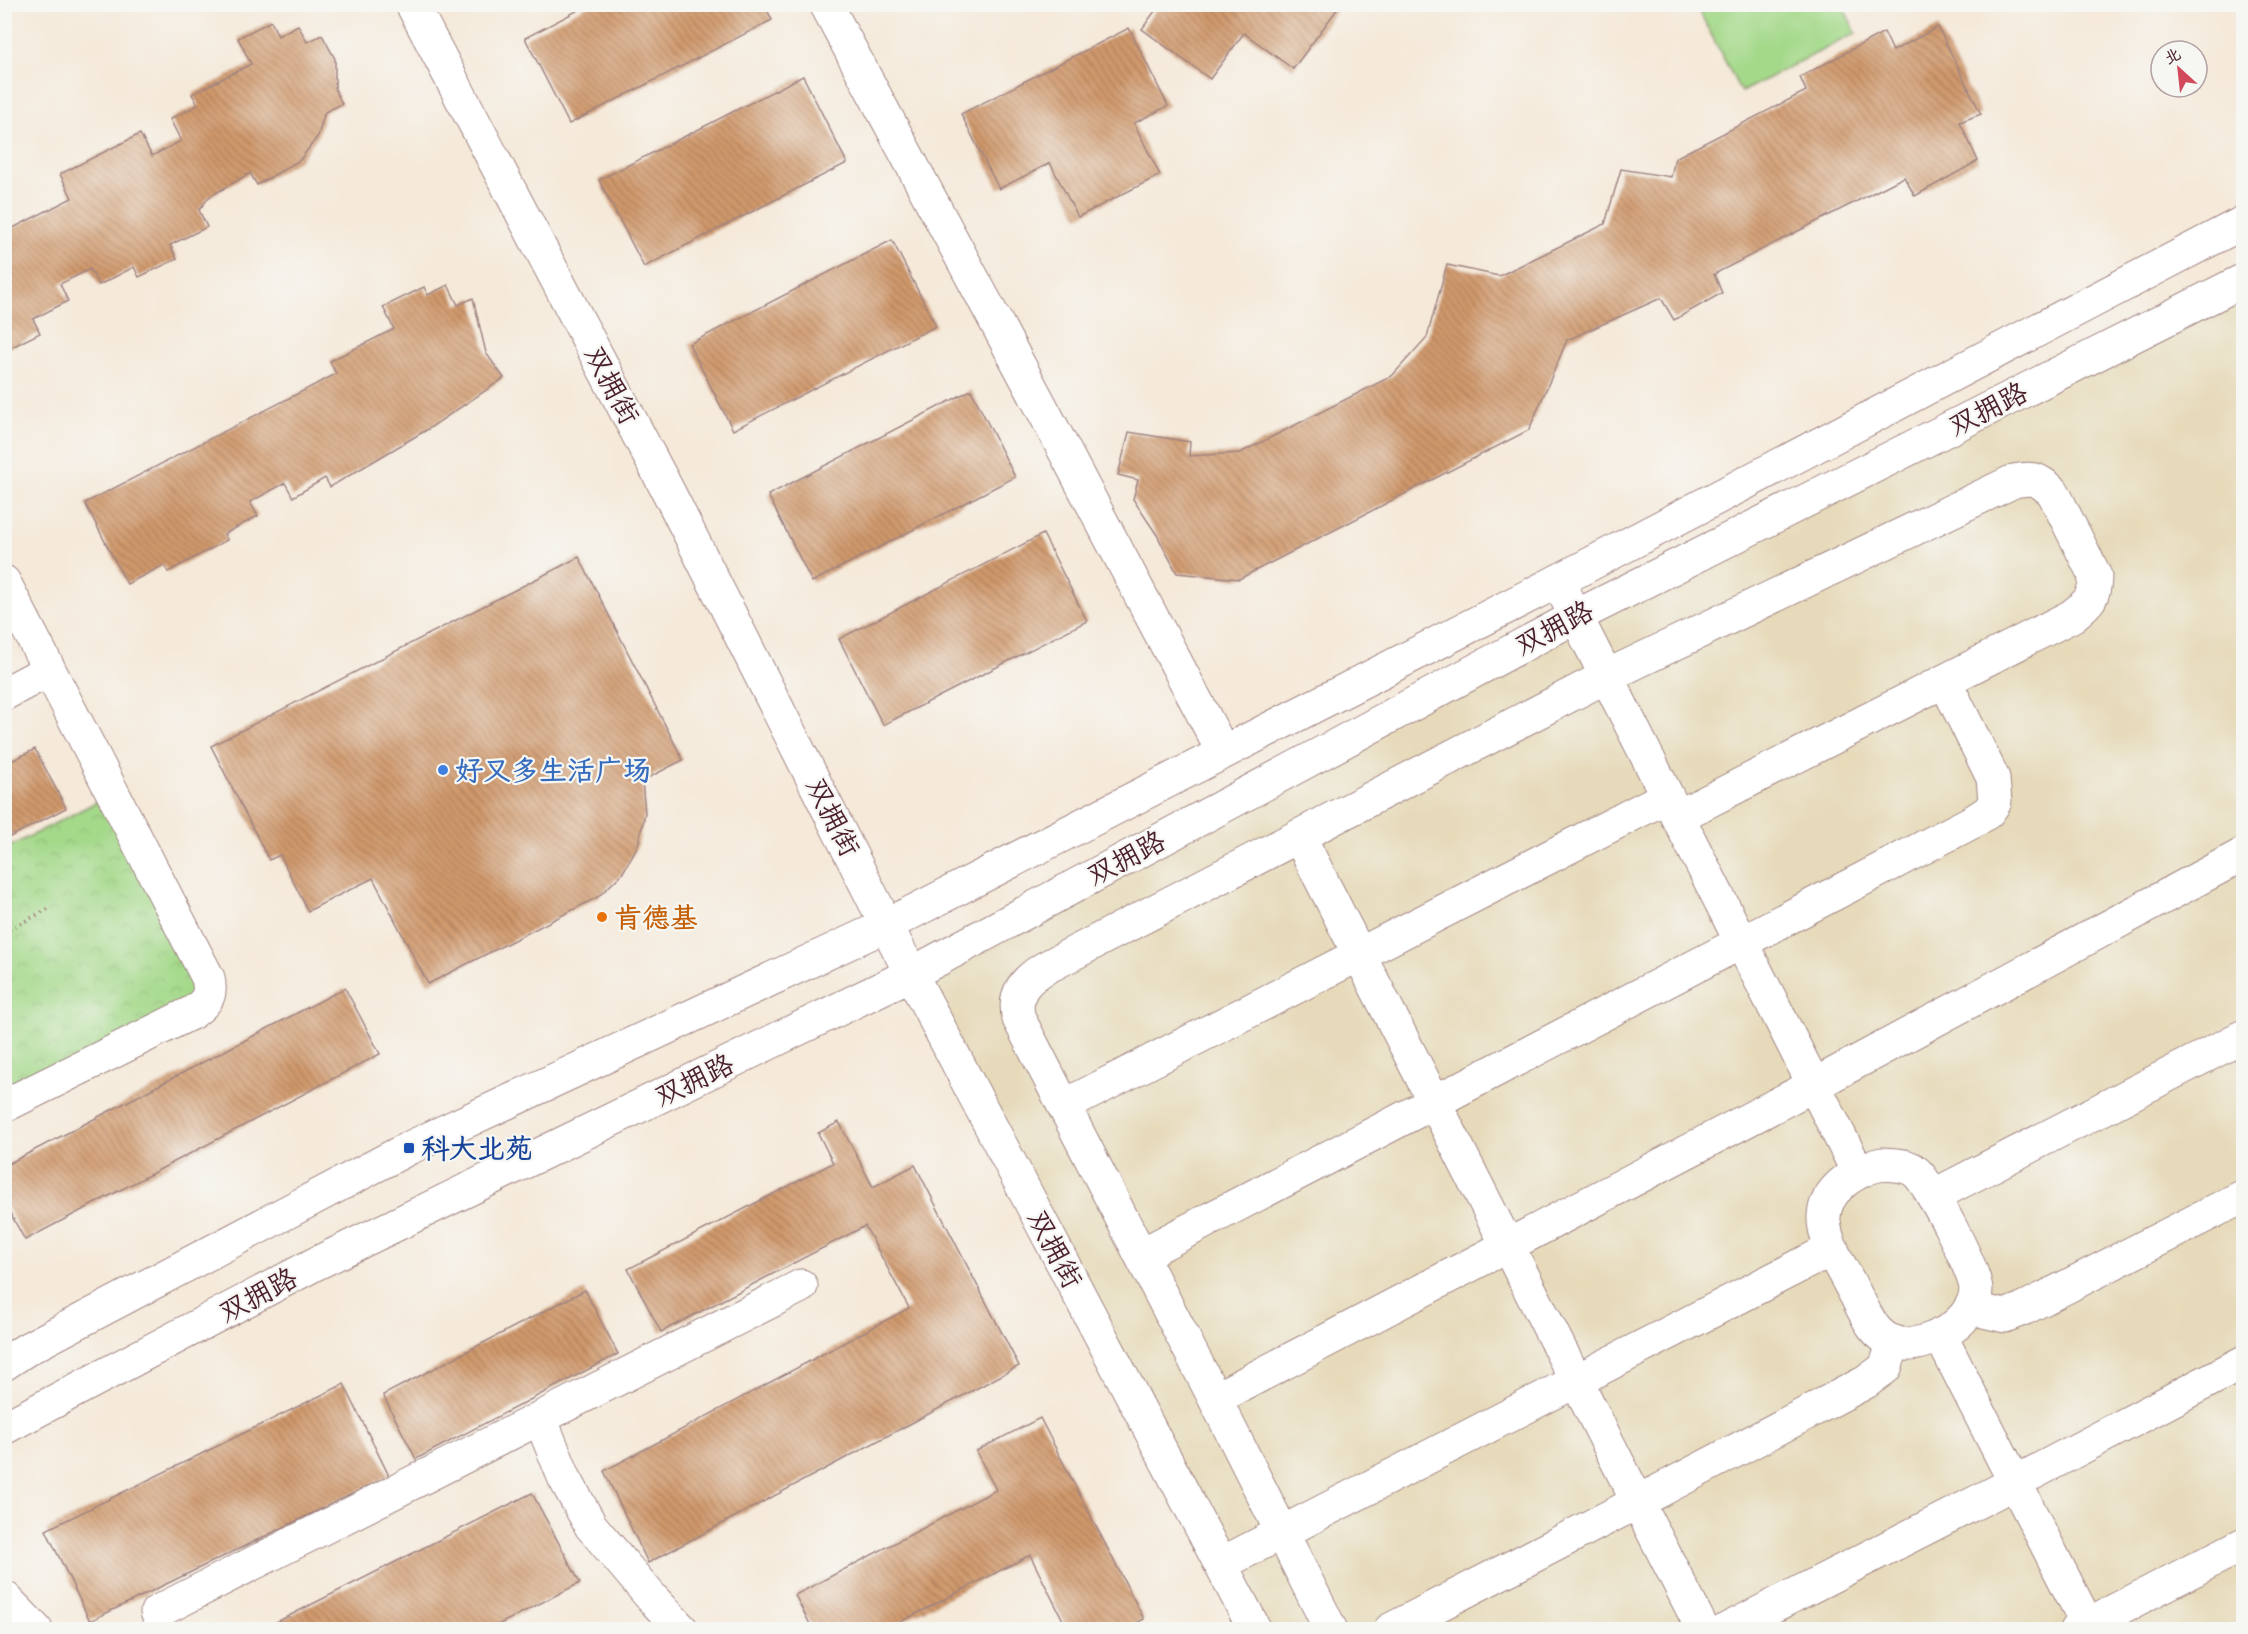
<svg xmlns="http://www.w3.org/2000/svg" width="2248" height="1634" font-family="Caveat,'LXGW WenKai TC',sans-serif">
  <defs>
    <pattern id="park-crowns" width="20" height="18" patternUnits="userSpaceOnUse" patternTransform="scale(1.5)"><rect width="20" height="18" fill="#a4d98a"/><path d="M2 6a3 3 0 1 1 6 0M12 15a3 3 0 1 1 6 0" fill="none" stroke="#8fba77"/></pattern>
    <pattern id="building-back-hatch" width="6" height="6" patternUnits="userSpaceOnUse" patternTransform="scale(1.5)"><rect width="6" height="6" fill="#d0996c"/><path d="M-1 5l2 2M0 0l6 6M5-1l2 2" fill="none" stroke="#ab7c59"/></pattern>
  </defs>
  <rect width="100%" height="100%" fill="#f6f6f2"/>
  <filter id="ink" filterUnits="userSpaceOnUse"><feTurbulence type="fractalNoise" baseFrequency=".0167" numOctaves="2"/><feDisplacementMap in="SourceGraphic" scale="12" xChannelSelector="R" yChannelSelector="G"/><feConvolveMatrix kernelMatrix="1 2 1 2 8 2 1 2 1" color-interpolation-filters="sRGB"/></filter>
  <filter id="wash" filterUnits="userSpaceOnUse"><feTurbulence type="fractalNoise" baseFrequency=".008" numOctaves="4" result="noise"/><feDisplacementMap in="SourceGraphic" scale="24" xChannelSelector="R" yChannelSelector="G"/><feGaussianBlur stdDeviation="1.35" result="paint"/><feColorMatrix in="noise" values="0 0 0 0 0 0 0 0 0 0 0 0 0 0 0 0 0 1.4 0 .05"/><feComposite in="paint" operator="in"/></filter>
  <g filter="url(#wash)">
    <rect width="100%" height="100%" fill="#f5e9d9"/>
    <path fill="#e6daba" d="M2243,281V1629H1255L911,974Z"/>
    <path fill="#a4d98a" stroke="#777c5a" stroke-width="1.5" d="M1696,5H1842L1856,33L1741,92Z"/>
    <path fill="url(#park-crowns)" stroke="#777c5a" stroke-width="1.5" d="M112,794L217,999L5,1105V849Z"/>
    <g id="blocks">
      <g fill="url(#building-back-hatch)">
        <path d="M590,4H764L772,20L569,124L525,38Z"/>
        <path d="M1160,4H1341L1293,69L1244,33L1210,79L1142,29Z"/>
        <path d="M271,21L278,36L298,25L307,42L322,35L335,59V89L342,104L325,112L318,136L300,160L257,185L250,173L209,197L199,210L207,227L170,245L177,259L139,277L134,267L99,285L90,269L60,284L68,301L33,319L40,333L4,351V210L13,228L72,198L60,174L140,134L152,156L181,141L170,119L198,105L192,94L251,64L238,38Z"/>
        <path d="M1938,27L1981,114L1960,122L1978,161L1915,196L1904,177L1714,274L1722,293L1674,320L1661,298L1567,340L1529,430L1239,579L1177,573L1157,535L1133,499L1138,480L1118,475L1129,432L1190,442L1189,456L1240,453L1392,376L1427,337L1447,265L1499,276L1605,224L1621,169L1671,177L1675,158L1806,91L1800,77L1884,32L1893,51Z"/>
        <path d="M1129,28L1168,106L1134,123L1160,175L1078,217L1050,163L999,189L961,114Z"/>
        <path d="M803,76L847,163L644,267L599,180Z"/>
        <path d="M892,240L936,326L733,430L689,344Z"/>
        <path d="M448,285L458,305L473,298L486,353L504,378L428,429L330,487L325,478L293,497L285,483L250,502L258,516L224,534L227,540L168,572L164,565L127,584L85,503L336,374L330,361L394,329L383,307L424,287L428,295Z"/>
        <path d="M971,390L1015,477L812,582L768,495Z"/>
        <path d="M1043,534L1087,621L883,725L839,639Z"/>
        <path d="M579,557L683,760L642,781L645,813L638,845L622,874L598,897L428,984L373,878L308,911L280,855L269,860L211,746Z"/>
        <path d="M35,749L66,808L4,840V765Z"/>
        <path d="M345,988L380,1054L25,1240L4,1202V1166Z"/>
        <path d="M839,1122L873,1187L915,1165L1019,1366L648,1563L604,1471L909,1308L865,1226L661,1332L628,1269L833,1163L818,1133Z"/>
        <path d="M585,1290L618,1354L416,1459L383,1395Z"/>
        <path d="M344,1384L389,1476L90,1621L46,1530Z"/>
        <path d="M1040,1418L1144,1619L1124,1630H1068L1030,1555L885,1630H813L795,1595L996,1490L976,1451Z"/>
        <path d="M532,1493L580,1583L488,1630H261Z"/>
      </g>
    </g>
  </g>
  <g filter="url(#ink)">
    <use href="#blocks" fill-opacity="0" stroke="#a08482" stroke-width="1.5"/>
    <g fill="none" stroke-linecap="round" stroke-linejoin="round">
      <g stroke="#a08482" stroke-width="35">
        <g id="minor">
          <path d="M412,4L669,493L911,974L1255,1630"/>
          <path d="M826,4L1043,410L1223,752"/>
          <path d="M1558,581L1858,1172"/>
          <path d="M4,582L208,978C212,995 207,1002 193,1012L4,1106"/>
          <path d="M4,694L49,670"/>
          <path d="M1299,836L1703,1630"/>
          <path d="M1064,1106L1666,797"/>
          <path d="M1882,1164C1894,1165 1907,1164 1916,1172C1931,1185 1975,1271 1976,1289C1976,1303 1967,1315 1957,1324C1942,1337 1914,1349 1894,1342C1872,1336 1863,1307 1853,1290C1843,1270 1829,1250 1825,1228C1817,1193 1854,1170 1882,1164Z"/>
          <path d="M1933,1196L2244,1036"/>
          <path d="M1141,1255L1974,821L1988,812L1995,802L1993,778L1945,681"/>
          <path d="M1970,1308L2005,1316L2025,1308L2244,1196"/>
          <path d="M1940,1335L2087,1624"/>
          <path d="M1215,1399L1814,1085L2244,854"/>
          <path d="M540,1418L564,1477L591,1526L652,1598L682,1630"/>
          <path d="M1221,1564L1832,1249"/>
          <path d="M4,1597L36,1630"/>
          <path d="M157,1612L801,1286"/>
          <path d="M1331,1630L1215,1399L1019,1019C1012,994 1025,980 1045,968L1605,677L2014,481C2034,477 2038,479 2053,492L2095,576C2095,598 2088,603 2072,616L1677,817"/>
          <path d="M1390,1630L1638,1502L1866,1382L1885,1368L1894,1342"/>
          <path d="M1726,1630L2016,1482L2244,1362"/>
          <path d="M2077,1630L2244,1544"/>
        </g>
      </g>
      <g stroke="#a08482" stroke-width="35">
        <g id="major">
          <path d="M4,1364L27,1349L409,1148L887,925L1558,581L2244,222"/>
          <path d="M4,1428L315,1264L911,974L1575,617L2244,280"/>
        </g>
      </g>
      <path stroke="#a08482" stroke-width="4" stroke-dasharray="1.5 4.5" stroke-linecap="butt" d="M4,932L52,907"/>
      <use href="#minor" stroke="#fff" stroke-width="33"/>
      <use href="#major" stroke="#fff" stroke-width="33"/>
    </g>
  </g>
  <circle fill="#3f7fe0" stroke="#f6f6f2" stroke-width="2" cx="443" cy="770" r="6"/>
  <circle fill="#e8710a" stroke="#f6f6f2" stroke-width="2" cx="602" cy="917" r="6"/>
  <rect fill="#1a4fb4" stroke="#f6f6f2" stroke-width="2" x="403" y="1142" width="12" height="12" rx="3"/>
  <g text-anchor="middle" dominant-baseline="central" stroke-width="4.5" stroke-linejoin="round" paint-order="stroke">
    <g font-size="28" fill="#4a1f2b" stroke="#f6f6f2">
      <text transform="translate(612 385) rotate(62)">双拥街</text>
      <text transform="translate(1988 409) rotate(-27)">双拥路</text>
      <text transform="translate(1554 628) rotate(-28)">双拥路</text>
      <text transform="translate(833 817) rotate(63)">双拥街</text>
      <text transform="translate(1126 858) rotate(-28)">双拥路</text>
      <text transform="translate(694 1080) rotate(-26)">双拥路</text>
      <text transform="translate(1055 1249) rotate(62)">双拥街</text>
      <text transform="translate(258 1295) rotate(-28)">双拥路</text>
    </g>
    <g font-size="28" font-weight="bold" fill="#366cbe" stroke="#f6f6f2" text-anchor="start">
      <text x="455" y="770">好又多生活广场</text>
    </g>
    <g font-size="28" font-weight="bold" fill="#c56008" stroke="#f6f6f2" text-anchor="start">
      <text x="614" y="917">肯德基</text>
    </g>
    <g font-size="28" font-weight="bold" fill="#164399" stroke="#f6f6f2" text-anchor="start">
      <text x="421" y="1148">科大北苑</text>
    </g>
  </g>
  <rect width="2248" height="1634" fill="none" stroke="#f6f6f2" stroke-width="24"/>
  <g transform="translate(2179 69) rotate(333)"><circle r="28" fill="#f6f6f2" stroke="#b1a0a2" stroke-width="1.5"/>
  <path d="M0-4.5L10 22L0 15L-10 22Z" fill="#d1495b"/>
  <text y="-9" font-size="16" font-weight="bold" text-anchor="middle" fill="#4a1f2b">北</text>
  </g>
</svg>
